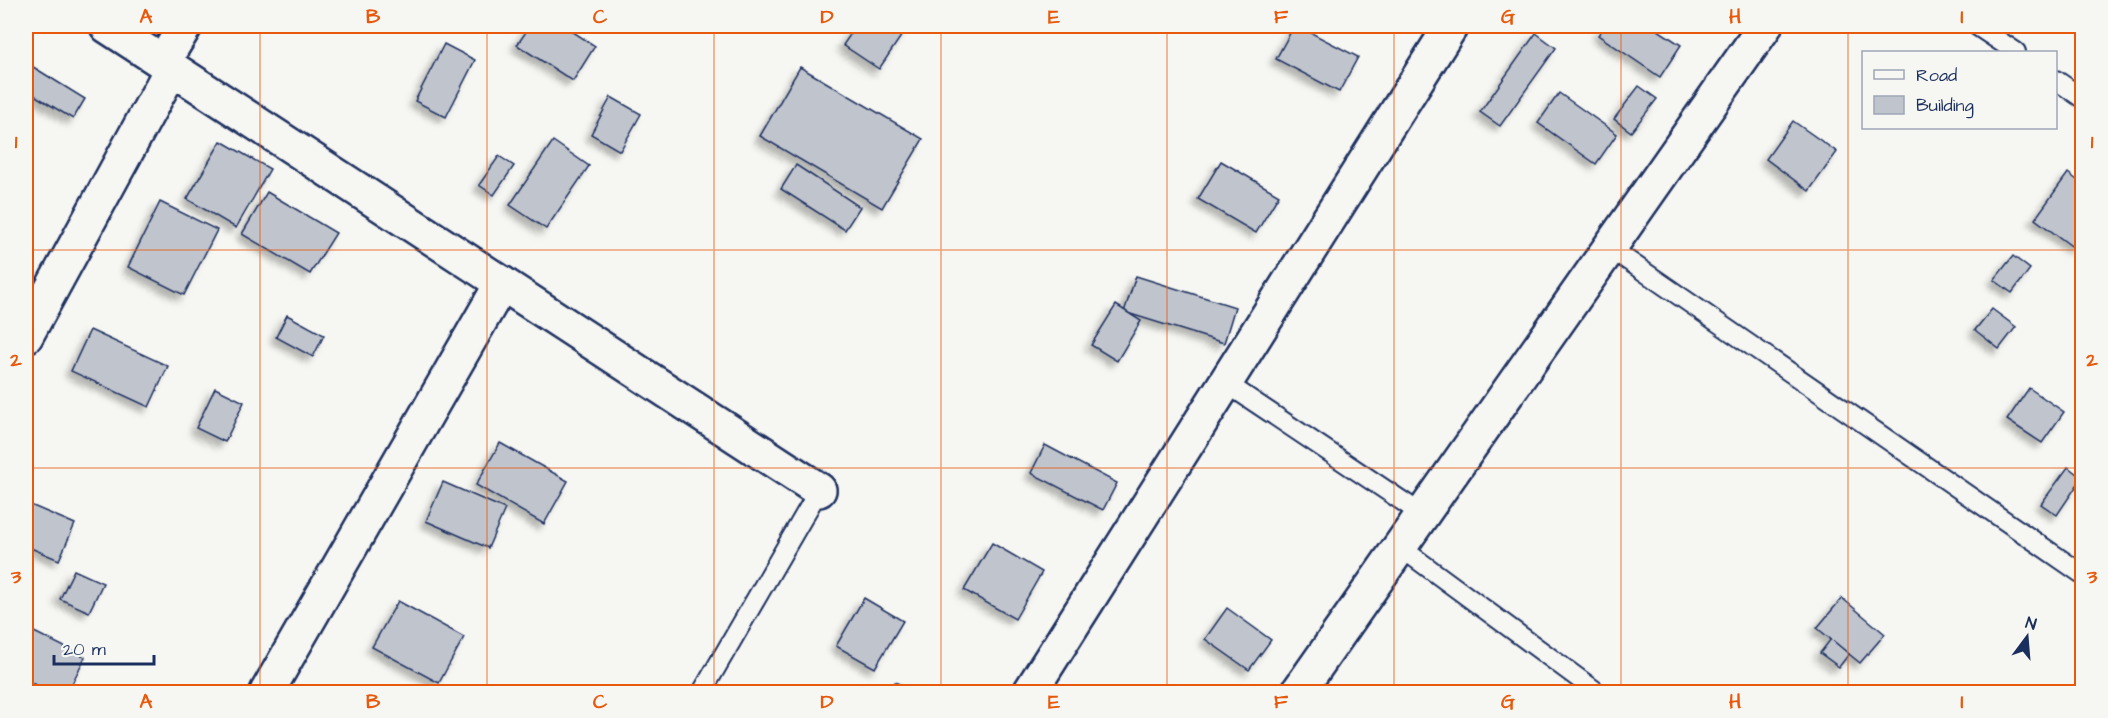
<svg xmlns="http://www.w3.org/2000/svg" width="2108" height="718" font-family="'Architects Daughter',sans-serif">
  <defs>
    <filter id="shadow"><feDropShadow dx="-5.5" dy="5.5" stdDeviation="3" flood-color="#0004"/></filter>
  </defs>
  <rect width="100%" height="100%" fill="#f6f6f2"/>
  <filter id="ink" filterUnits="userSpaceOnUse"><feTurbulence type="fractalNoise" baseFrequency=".0167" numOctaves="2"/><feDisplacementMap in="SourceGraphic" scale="12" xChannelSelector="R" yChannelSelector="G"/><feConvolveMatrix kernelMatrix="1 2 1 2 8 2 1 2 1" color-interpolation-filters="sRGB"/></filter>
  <g filter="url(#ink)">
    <g fill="#c0c4cd" stroke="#1b2f5e" stroke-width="1.5" filter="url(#shadow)">
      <path d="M530,26H564L595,46L573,81L517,45Z"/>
      <path d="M856,26H908L879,69L843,45Z"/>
      <path d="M1294,26H1298L1358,57L1339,92L1276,59Z"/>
      <path d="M1605,26H1652L1681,45L1660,77L1598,35Z"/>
      <path d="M1536,33L1556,48L1500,126L1480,112Z"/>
      <path d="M444,44L475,60L446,117L415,101Z"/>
      <path d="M30,65L85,99L73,119L26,90V73Z"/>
      <path d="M800,67L923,139L882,208L760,136Z"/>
      <path d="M1639,86L1657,99L1631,132L1614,119Z"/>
      <path d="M1559,93L1617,134L1596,164L1538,123Z"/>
      <path d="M611,97L641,114L620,151L591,134Z"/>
      <path d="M1793,121L1837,152L1809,191L1766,159Z"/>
      <path d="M221,141L270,169L236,228L187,199Z"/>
      <path d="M553,141L589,166L546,229L510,205Z"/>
      <path d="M499,156L514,166L494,195L479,185Z"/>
      <path d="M1221,161L1279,195L1256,233L1198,199Z"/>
      <path d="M796,165L860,207L845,230L781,189Z"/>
      <path d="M2068,173L2082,184V237L2074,248L2035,219Z"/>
      <path d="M267,192L336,233L310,274L242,234Z"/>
      <path d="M160,202L217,230L184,295L128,267Z"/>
      <path d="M2013,256L2030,269L2012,293L1994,280Z"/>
      <path d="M1136,276L1235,307L1224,343L1124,312Z"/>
      <path d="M1116,305L1141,321L1117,361L1091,345Z"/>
      <path d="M1992,309L2016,327L1999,349L1975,330Z"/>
      <path d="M287,315L324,335L313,357L276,337Z"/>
      <path d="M90,330L168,366L149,407L71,371Z"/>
      <path d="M215,388L244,402L225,442L196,428Z"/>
      <path d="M2029,388L2064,412L2042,443L2007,420Z"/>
      <path d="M500,443L568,481L544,524L476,485Z"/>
      <path d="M1045,445L1117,483L1103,510L1031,473Z"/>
      <path d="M2068,467L2082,478L2057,515L2041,504Z"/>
      <path d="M443,482L505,509L488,548L426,521Z"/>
      <path d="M26,503L75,524L59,560L26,546Z"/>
      <path d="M992,543L1042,572L1015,619L964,590Z"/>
      <path d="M74,570L103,583L89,612L60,599Z"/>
      <path d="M864,598L903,621L875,668L836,646Z"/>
      <path d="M1842,598L1885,634L1860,663L1817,628Z"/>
      <path d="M398,601L464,637L439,683L372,647Z"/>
      <path d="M1227,608L1271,640L1249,670L1205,639Z"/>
      <path d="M26,628L85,657L68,692H50L26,680Z"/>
      <path d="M1831,639L1849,654L1839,667L1820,653Z"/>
      <path d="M895,682L916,692H890Z"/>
    </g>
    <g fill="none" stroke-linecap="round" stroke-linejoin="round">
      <g stroke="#1b2f5e" stroke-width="22">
        <g id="lane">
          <path d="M1977,26L2016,52"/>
          <path d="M2056,80L2082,98"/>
          <path d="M1610,248L2082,574"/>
          <path d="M1226,383L1423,515"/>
          <path d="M1400,547L1597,692"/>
          <path d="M702,692L819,490"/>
        </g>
      </g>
      <g stroke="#1b2f5e" stroke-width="38">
        <g id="street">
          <path d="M107,26L819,490"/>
          <path d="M163,62L185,26"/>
          <path d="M26,336L172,68"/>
          <path d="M267,692L502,283"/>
          <path d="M1030,692L1451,26"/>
          <path d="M1298,692L1765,26"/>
        </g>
      </g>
      <use href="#lane" stroke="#f6f6f2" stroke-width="18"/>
      <use href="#street" stroke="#f6f6f2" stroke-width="33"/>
    </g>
  </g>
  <path fill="none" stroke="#e8590c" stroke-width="1.5" stroke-opacity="0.55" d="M260,26V692M487,26V692M714,26V692M941,26V692M1167,26V692M1394,26V692M1621,26V692M1848,26V692M26,250H2082M26,468H2082"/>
  <rect width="2108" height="718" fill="none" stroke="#f6f6f2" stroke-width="66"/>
  <rect x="1862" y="51" width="195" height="78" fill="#f6f6f2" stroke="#9ea6b7" stroke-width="1.5"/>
  <rect x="1874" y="70" width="30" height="9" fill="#f6f6f2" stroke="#9ea6b7" stroke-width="1.5"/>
  <text x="1916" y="81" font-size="18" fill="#1b2f5e">Road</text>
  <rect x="1874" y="96" width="30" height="18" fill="#c0c4cd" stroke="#9ea6b7" stroke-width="1.5"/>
  <text x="1916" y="111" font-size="18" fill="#1b2f5e">Building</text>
  <g transform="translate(2027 637) rotate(16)" stroke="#f6f6f2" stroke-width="4.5" paint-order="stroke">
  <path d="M0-4.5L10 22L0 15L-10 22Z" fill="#1b2f5e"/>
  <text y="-9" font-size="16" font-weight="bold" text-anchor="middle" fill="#1b2f5e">N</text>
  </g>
  <path d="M54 655v9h100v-9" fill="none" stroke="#1b2f5e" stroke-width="3"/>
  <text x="63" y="655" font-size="18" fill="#1b2f5e" stroke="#f6f6f2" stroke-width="4.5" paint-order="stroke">20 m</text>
  <rect x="33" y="33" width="2042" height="652" fill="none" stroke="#e8590c" stroke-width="2"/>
  <g font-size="20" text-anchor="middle" font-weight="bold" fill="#e8590c">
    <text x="146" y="23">A</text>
    <text x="373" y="23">B</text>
    <text x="600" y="23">C</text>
    <text x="827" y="23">D</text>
    <text x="1054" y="23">E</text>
    <text x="1281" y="23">F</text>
    <text x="1508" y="23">G</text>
    <text x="1735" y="23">H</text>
    <text x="1962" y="23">I</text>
    <text x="16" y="148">1</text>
    <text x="2092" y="148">1</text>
    <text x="16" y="366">2</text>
    <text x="2092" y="366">2</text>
    <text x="16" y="583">3</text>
    <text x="2092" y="583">3</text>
    <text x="146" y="708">A</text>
    <text x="373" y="708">B</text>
    <text x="600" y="708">C</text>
    <text x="827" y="708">D</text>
    <text x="1054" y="708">E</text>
    <text x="1281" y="708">F</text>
    <text x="1508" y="708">G</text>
    <text x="1735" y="708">H</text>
    <text x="1962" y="708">I</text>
  </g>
</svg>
